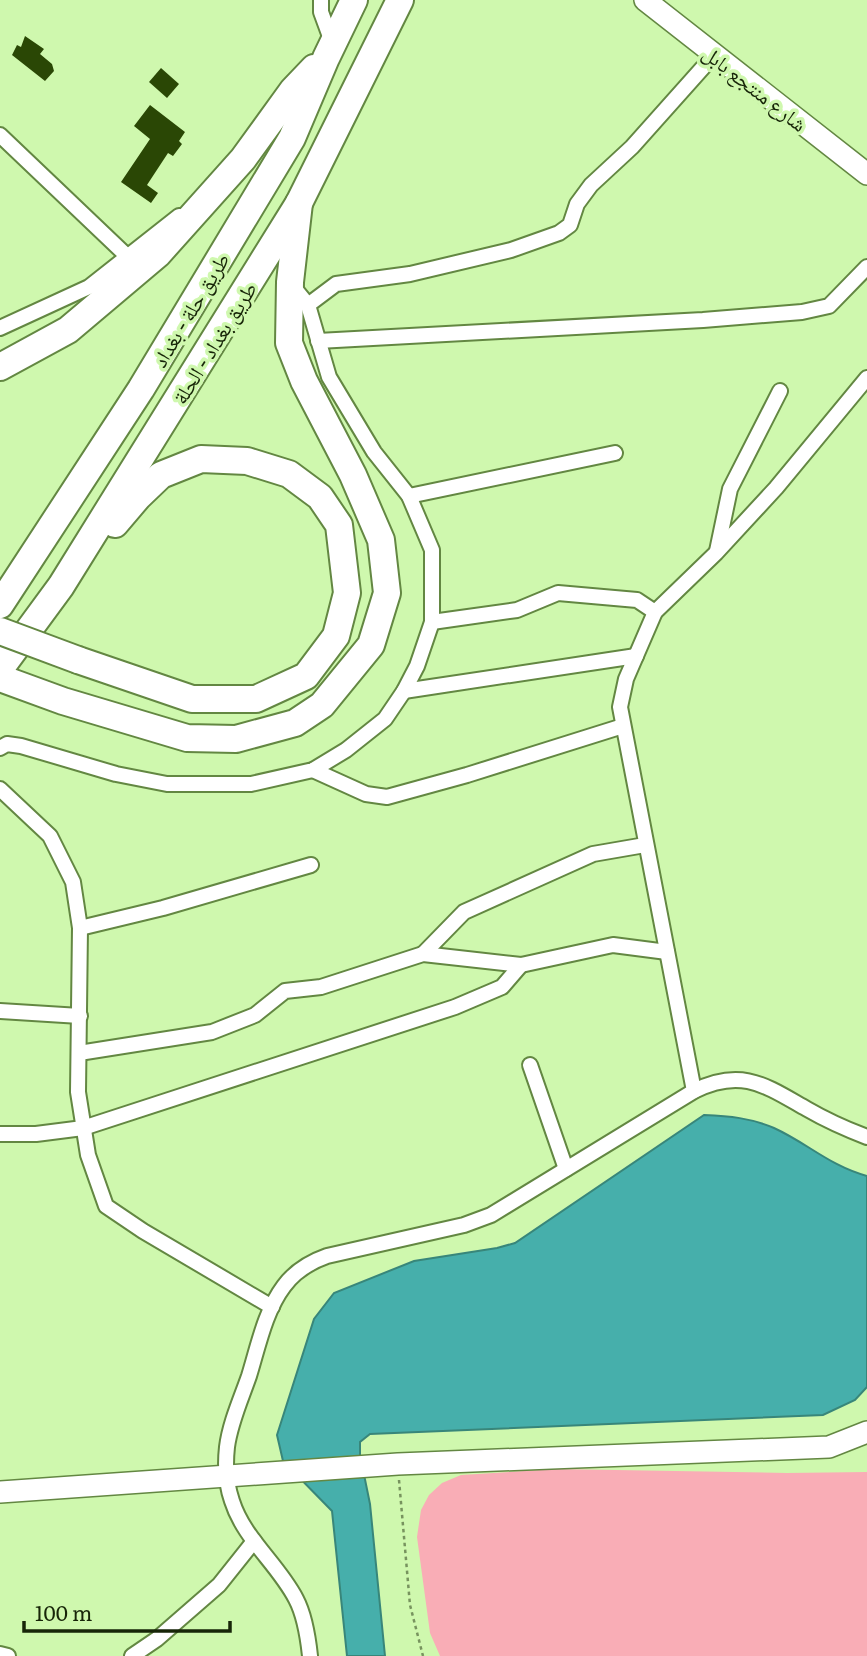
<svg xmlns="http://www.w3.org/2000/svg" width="867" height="1656" font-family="Literata,'Noto Naskh Arabic',serif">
  <rect width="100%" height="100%" fill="#cff8ae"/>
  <path fill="#f9adb6" d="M556,1469L787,1473L867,1472V1656H440L430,1633L417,1537L421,1510L429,1495L442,1483L461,1475Z"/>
  <path fill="#46afab" stroke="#38867a" stroke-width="2" d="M704,1115C729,1116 751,1118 774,1128C807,1143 830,1166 867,1176V1387L855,1400L823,1415L370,1434L360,1442V1455L370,1504L385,1656H347L332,1511L283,1461L277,1435L314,1319L334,1293L414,1261L497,1248L515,1243Z"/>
  <g fill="#2a4705">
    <path d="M25,36L44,49L40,54L52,64L54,71L45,81L12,55L17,45L21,47Z"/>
    <path d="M161,68L179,84L167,98L149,82Z"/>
    <path d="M150,105L185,132L179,141L182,144L173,156L168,153L147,185L158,193L151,203L121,182L150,139L134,126Z"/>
  </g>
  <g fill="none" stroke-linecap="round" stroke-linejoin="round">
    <g stroke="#638742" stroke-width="18">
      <g id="street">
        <path d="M321,0V12L332,42"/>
        <path d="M0,135L127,256"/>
        <path d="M308,305L336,284L410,274L511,250L559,233L570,225L577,204L591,185L632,147L715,54"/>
        <path d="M0,328L89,287L179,216"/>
        <path d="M318,341L703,320L802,312L829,306L867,267"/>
        <path d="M409,496L615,453"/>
        <path d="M717,551L730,489L780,391"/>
        <path d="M432,622L517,610L558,593L637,600L655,612"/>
        <path d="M404,691L636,656"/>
        <path d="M0,748L7,744L21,746L116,774L167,784H251L313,770L346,750L385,719L404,691L417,666L432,622V550L409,496L374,452L329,377L308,305L291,284"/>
        <path d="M313,770L366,794L387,797L467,775L623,726"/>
        <path d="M0,789L50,836L73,882L80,928L78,1092L88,1155L106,1206L143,1231L272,1307"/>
        <path d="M80,928L163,908L311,865"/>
        <path d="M423,954L464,912L593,854L645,845"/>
        <path d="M0,1011L80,1016"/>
        <path d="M79,1053L212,1032L255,1015L285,991L321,987L423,954L521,965L613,945L667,952"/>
        <path d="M530,1065L566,1169"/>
        <path d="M694,1091L620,707L626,679L655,612L716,553L776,488L867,378"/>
        <path d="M0,1134H36L83,1128L455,1007L502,987L521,965"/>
        <path d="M0,1654L8,1656"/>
        <path d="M132,1656L157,1639L219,1585L254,1541"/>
        <path d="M310,1656C308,1637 305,1616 296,1599C278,1564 244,1539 232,1501C226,1484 225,1465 227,1447C230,1423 241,1399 249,1376C258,1347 265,1311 284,1286C295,1271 310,1262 327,1256L464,1225L491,1215L694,1091C742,1067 766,1086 807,1109C826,1120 846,1129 867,1137"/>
      </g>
    </g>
    <g stroke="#638742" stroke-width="24">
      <g id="secondary">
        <path d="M645,0L867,174"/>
        <path d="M0,1492L398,1464L829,1447L867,1432"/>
      </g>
    </g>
    <g stroke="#638742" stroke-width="30">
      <g id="highway">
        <path d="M0,367L68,330L158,254L243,159L293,90L314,68"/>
        <path d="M0,605L141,389L292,138L326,58L354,0"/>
        <path d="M78,660L192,699H256L306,676L336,636L347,593L339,525L320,497L289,474L247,461L201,459L161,475L138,497L115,524"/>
        <path d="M0,669L61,586L299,203L400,0"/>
        <path d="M0,678L63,701L187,738L236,739L295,723L322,705L371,645L387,593L381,540L353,475L304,381L289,343L290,282L299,203"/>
      </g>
    </g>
    <path stroke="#77935e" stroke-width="2.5" stroke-dasharray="3.5 3.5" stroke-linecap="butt" d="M399,1480L410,1605L423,1656"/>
    <use href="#street" stroke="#fff" stroke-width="14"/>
    <use href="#secondary" stroke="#fff" stroke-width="21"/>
    <use href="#highway" stroke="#fff" stroke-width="26"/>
    <g stroke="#638742" stroke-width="30" stroke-linecap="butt">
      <path id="highway-bridge" d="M0,631L78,660"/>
    </g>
    <use href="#highway-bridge" stroke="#fff" stroke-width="26"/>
  </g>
  <g text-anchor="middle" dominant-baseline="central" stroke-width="7" stroke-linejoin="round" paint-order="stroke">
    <g font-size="21" fill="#172508" stroke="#cff8ae">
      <text transform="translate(756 87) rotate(38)">شارع منتجع بابل</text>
      <text transform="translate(189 309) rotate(-59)">طريق حلة - بغداد</text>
      <text transform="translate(213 342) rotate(-58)">طريق بغداد - الحلة</text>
    </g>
  </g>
  <path d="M24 1621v10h206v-10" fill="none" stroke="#172508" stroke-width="3.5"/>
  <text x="35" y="1621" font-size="21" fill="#172508" stroke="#cff8ae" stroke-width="5" paint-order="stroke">100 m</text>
</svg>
